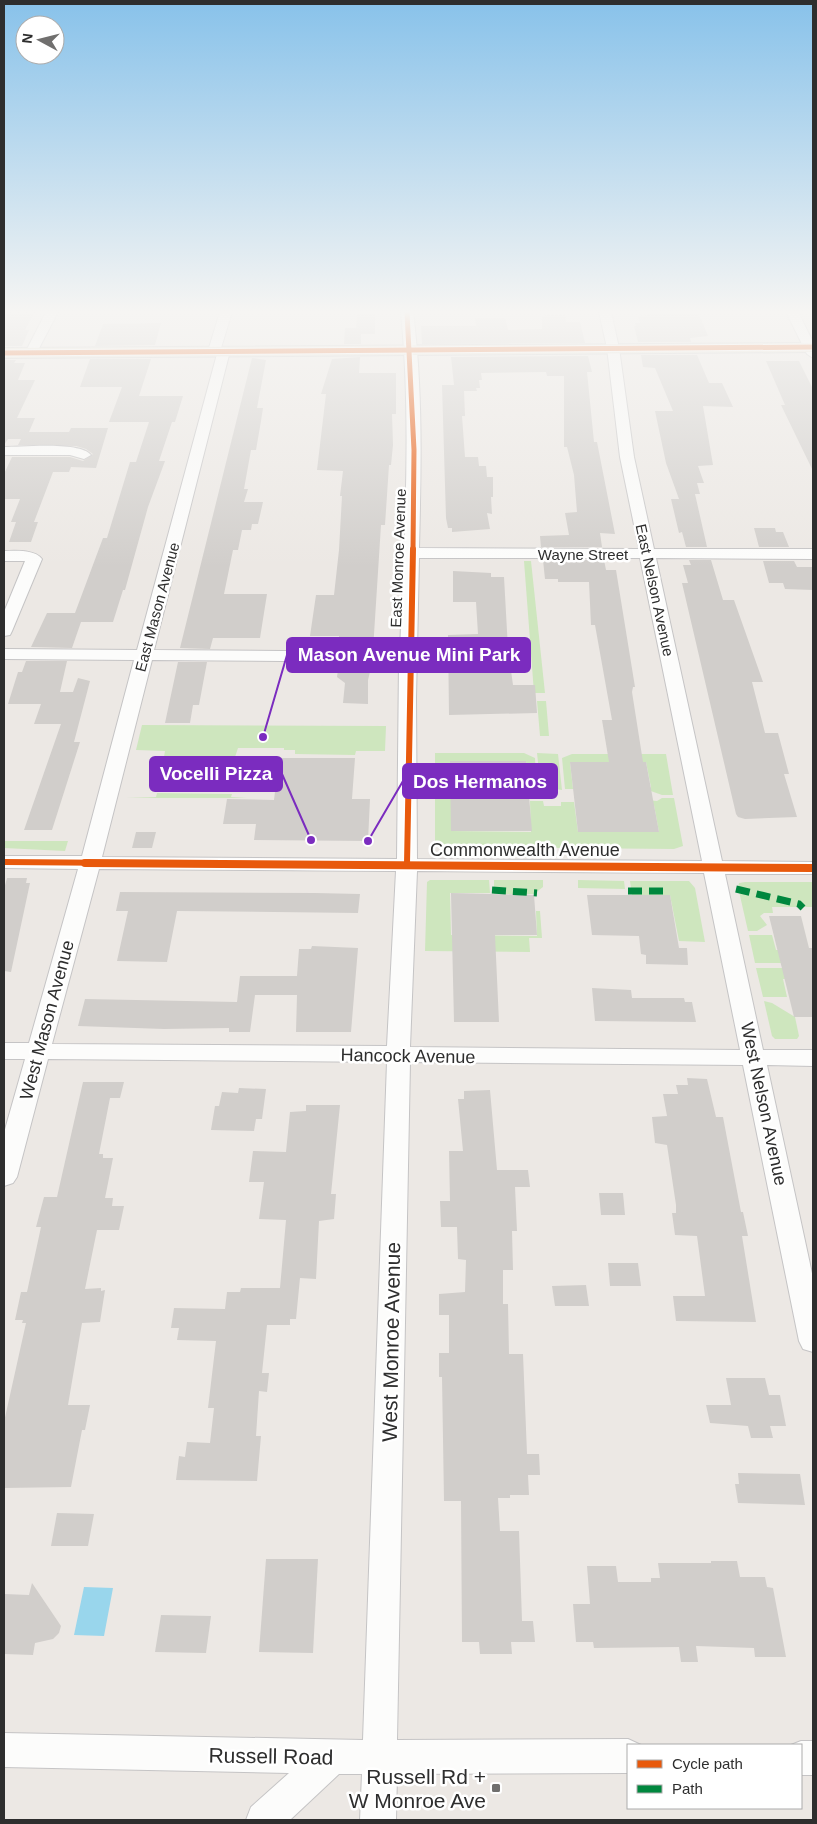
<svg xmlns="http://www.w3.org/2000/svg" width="817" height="1824" font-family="Helvetica,sans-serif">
  <rect width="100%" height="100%" fill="#ece8e4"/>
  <g fill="#cee6be">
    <path d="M524,561H531L545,693H534Z"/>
    <path d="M537,701H546L549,736H540Z"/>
    <path d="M142,725L386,726L385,751H356L355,755L295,754V750H284V748H238L235,757H164L165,751L136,750Z"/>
    <path d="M435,753H524L535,758L537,789H529L526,761H450V786L489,793H435Z"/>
    <path d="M537,753L558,754L562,790L549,788V790H541Z"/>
    <path d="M572,754H666L673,795H662L648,790L651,787L646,762H570L573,789H565L562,758Z"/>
    <path d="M157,793L232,794L231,797L247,798H126L156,797Z"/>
    <path d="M435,796H489L451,831L531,832L530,801H543L544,806H561V802H574L578,832H659L654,805H639L646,800L657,801L662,798H674L683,846L674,849L439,847L435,842Z"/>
    <path d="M4,841H68L65,851L4,848Z"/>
    <path d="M430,880H489L490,893H450L451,935L537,936L536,911H540L542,938H529L530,952L425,951L427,882Z"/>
    <path d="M494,880H543V887L534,894H494Z"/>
    <path d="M578,880L624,881L625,889L578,888Z"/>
    <path d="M630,881H689L695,888L705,942L679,941L670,895H632Z"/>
    <path d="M745,882H813V907H772L773,913H764L760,916L767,925L757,931H748L738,887L739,883Z"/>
    <path d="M749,935H772L776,950H797L800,963H755Z"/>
    <path d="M756,968H801L804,979H783L787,997H763Z"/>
    <path d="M764,1001L772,1003L795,1017L799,1036L797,1039H775L772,1036Z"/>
  </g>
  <path fill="#99d6ec" d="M84,1587L113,1588L104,1636L74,1635Z"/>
  <g fill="#d1cecb">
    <path d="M4,312H35L25,330H29L22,346H4Z"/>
    <path d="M357,313H375V334H361V344H344L345,328H356Z"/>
    <path d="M699,314L708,336L690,338L691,342H638L634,326H636L635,323H640L638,316L653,314Z"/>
    <path d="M546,315H565L566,322H580L585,343L422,344L421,326H476L475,318H505L508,330L542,329V316Z"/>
    <path d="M161,323L155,345L95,346L103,324Z"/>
    <path d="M641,355H697L709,383H722L733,407L703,406L713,465L698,466L704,483H697L700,494H695L707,547H686L682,532L679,533L671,499H679L666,463L655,411H673L655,368L643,367Z"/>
    <path d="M588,356L592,372H587L594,442H597L615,534L600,533L602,547H541L540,536L569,535L565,513L577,512L574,475L567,447H564V376H547L546,372L481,373L482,380H479L480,388H476L477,391H464L465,416H462L465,457H478L479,466H486L487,477H493V497H491L492,514L487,513L490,529L452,532V528H448L446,518L442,385H454L451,357Z"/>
    <path d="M360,357L359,373H396V414H392L393,445L391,465H389L385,525H381L373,650H340L339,636H310L316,595H334L339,550L342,496H340L343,471L317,470L326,394H321L332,359Z"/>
    <path d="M252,358L266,360L257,408H263L261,421L256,450H251L244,489H248L244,502H263L258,524H252L251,530H242L238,550H233L224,594H267L260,638H213L210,649L180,648Z"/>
    <path d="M90,359H151L139,396H183L175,422H172L159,461H165L148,507L125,590H123L113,622H81L72,648L31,647L47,613H75L103,538H107L130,462H136L149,422H109L122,387H80Z"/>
    <path d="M4,360H16L14,363H25L18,380H35L17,418H35L29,432H69L71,428H108L96,468L71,467L69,472H53L34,522H38L31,542H9L16,522H11L20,499H4V474L12,457H70L83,461L93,454L86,449L76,446L18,445L21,439H8L4,445Z"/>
    <path d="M766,361H799L813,389V471L781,405H785Z"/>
    <path d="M754,528H775L776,532H783L789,547H759Z"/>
    <path d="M543,560H604L606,570H616L635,687H633L632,692L643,762H646L659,832H578L570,762H609L602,720H612L595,625H591L589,582H558V579H545Z"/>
    <path d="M689,560H711L723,600H734L763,682H752L765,733H778L789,774H784L797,817L745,819L738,817L736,814L682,583H688L683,565H691Z"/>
    <path d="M763,561H794L797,567H813V590L785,589L783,583H769Z"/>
    <path d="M453,571L491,573V577H504L508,649L513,685H535L537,713L449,715L448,635L478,634L476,602H453Z"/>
    <path d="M26,661H67L60,692H73L78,678L90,681L74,742H80L52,830H24L61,724H34L41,704H8L18,672H22Z"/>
    <path d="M178,662H207L199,705H193L190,723H165Z"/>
    <path d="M339,663L372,664L368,680V704L343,703L345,683L337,677Z"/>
    <path d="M279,758H355L352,799H370L368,841L254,840L256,824H223L227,799L274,800Z"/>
    <path d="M450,761H526L532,831H451Z"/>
    <path d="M136,832H156L152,848H132Z"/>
    <path d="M7,878H27L26,883H30L11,972L4,971V889Z"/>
    <path d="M120,892L315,893L360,894L358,913L177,911L167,962L117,961L128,911H116Z"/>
    <path d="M451,893L534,895L537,935H495L499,1022H454Z"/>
    <path d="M587,895H670L679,948H687L688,965L646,964V955L641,954L639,936L592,935Z"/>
    <path d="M769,916H801L809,948H813V1017H794Z"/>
    <path d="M312,946L358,948L351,1032H296L297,995H255L250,1032H229V1028L164,1029L78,1026L85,999L237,1002L240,976H297L299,949H311Z"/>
    <path d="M592,988L631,990L632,998H684L685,1002H692L696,1022L595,1021Z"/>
    <path d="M687,1078L707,1079L716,1117H723L741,1212H743L748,1236H742L756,1322L676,1321L673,1296H705L697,1236L675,1235L672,1213H676V1205L667,1145L655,1143L652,1117L667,1116L663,1094H678L676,1085H688Z"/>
    <path d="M83,1082H124L120,1098H110L99,1154H103V1158H113L105,1198H113L112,1206H124L119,1230H97L85,1289L101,1288V1291L105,1290L100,1322L82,1323L68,1405H90L85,1430H82L71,1487L4,1488V1422L26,1323H22L23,1320H15L21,1292H27L41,1227H36L44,1197H57Z"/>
    <path d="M239,1088L266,1089L262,1119H256L254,1131L211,1130L215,1106H219L222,1092L238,1093Z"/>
    <path d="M490,1090L497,1170H528L530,1187H515L517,1231H512L513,1270H503V1304H508L509,1354H523L527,1454H539L540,1475H528L529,1495H510V1498H498L500,1531H519L522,1621H533L535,1642H511L512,1654H480L479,1642H462L461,1501H444L442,1377H439V1353H449V1315H439V1294L465,1292L466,1260L458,1259L457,1227H441L440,1201H450L449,1151H463L458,1099H464V1091Z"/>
    <path d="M306,1105H340L331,1194H336L334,1219L319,1221L316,1279L300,1278L296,1319H290V1325H267L262,1373H269L267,1392L259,1391L256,1436H261L257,1481L176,1480L179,1456L185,1457L187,1442L210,1443L214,1408H208L216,1341L177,1340L179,1328H171L174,1308L225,1309L227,1292H240L241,1288H280L286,1220L259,1219L264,1182H249L253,1151L286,1152L290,1112L306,1111Z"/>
    <path d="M599,1193H623L625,1215H601Z"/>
    <path d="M608,1263H638L641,1286H610Z"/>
    <path d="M586,1285L589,1306H555L552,1286Z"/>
    <path d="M726,1378H765L769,1395H780L786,1426H770L773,1438H751L748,1426L710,1423L706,1405H731Z"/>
    <path d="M738,1473L800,1474L805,1505L738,1503L735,1484H739Z"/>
    <path d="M57,1513L94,1514L88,1546H51Z"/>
    <path d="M266,1559H318L313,1653L259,1652Z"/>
    <path d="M711,1561H737L740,1577H765L767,1587L773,1588L786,1657H755L754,1648L696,1646L698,1662H681L679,1647L594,1648L593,1642H576L573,1604H590L587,1566H616L618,1582H651V1578H660L658,1563H711Z"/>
    <path d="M32,1583L61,1626L59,1633L53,1639L35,1643L33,1655L4,1654V1594L29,1595Z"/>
    <path d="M161,1615L211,1616L206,1653L155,1652Z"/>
  </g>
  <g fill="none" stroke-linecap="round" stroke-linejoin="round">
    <g stroke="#c5c4c5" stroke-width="2">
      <g id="minor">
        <path d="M46,312H58L35,356H27L25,353Z"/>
        <path d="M220,312H232L221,348H228L230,351L154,650L400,652C404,539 412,425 401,312H413C423,390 421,470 419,548L639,549L620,457L607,348L599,312H611L619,348L634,457L654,549H813V559L656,558L722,861L813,862V874H725L763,1050H813V1066L767,1065L813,1278V1352L803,1349L799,1341L743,1065L410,1062L397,1740L628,1739L641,1745H628V1773L397,1774L396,1820H360L362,1774H339L290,1820H246L251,1807L289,1773L4,1767V1733L363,1740L387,1062L48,1059L17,1177L13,1183L4,1186V1133L25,1059H4V1043H29L78,869L4,868V856H82L134,660L4,659V649L137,650L217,354H210L208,351ZM419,558H640L702,861L417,859L416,698ZM152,660L399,662L397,859L102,857ZM99,869L396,871L387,1046L52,1044ZM417,871L704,873L740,1050L410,1047Z"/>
        <path d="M786,312H798L813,342V358L807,354Z"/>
        <path d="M4,447C22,447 80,441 91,455L84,459L70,455H4Z"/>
        <path d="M4,551C16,551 34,549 42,559L12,631L10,635L4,636V612L25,561H4Z"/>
        <path d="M801,1741H813V1775H801V1745H791Z"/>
      </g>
    </g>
    <g stroke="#c6c5c4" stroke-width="2">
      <path id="major" d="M813,343V352L4,358V348Z"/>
    </g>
    <use href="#minor" fill="#fcfcfb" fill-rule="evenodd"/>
    <use href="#major" fill="#e8e4d6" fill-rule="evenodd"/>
    <g stroke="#00873e" stroke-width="7" stroke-dasharray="14 7" stroke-linecap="butt">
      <path d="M736,889L799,904L803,908"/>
      <path d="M492,890L537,893"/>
      <path d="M628,891H669"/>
    </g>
    <g stroke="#fff" stroke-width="7">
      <g id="cycleway-far2">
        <path d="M407,312L414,450L413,550"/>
        <path d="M4,353L813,347"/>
      </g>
    </g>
    <g stroke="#fff" stroke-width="9">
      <g id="cycleway-far1">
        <path d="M4,862L254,864"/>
        <path d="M407,864L413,549"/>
      </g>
    </g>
    <g stroke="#fff" stroke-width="11">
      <path id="cycleway" d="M85,863L813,868"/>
    </g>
    <use href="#cycleway-far2" stroke="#e8590c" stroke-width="5"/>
    <use href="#cycleway-far1" stroke="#e8590c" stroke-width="6"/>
    <use href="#cycleway" stroke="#e8590c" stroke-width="8"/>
  </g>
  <linearGradient id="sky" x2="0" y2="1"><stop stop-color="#88c2ea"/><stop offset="0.55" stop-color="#f6f5f3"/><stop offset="1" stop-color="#f6f5f3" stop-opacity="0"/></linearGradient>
  <rect width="817" height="567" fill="url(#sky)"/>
  <rect fill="#706f6e" stroke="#fff" stroke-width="2" x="491" y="1783" width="10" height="10" rx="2.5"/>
  <g text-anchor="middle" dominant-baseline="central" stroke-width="5" stroke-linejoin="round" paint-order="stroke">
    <g font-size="15" fill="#2e2e2e" stroke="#fff">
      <text x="583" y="554">Wayne Street</text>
      <text transform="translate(398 558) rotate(-88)">East Monroe Avenue</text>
      <text transform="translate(655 590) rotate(78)">East Nelson Avenue</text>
      <text transform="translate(157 607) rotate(-75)">East Mason Avenue</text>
    </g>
    <g font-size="18" fill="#2e2e2e" stroke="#fff">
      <text x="525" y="850">Commonwealth Avenue</text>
      <text transform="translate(47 1020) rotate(-75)">West Mason Avenue</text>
      <text transform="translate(408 1056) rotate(1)">Hancock Avenue</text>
      <text transform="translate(764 1104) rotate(78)">West Nelson Avenue</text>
    </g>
    <g font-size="21" fill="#2e2e2e" stroke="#fff">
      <text transform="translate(391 1342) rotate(-89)">West Monroe Avenue</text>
      <text transform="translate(271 1756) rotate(1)">Russell Road</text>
    </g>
    <g font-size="21" fill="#2e2e2e" stroke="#fff" text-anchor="end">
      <text x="486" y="1776">Russell Rd +<tspan x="486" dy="24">W Monroe Ave</tspan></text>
    </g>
  </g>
  <path fill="none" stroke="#7b2cbf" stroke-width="2" d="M263 737L287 655M311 840L282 774M368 841L403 781"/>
  <g fill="#7b2cbf" stroke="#fff" stroke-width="2">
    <circle cx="263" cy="737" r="5"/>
    <circle cx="311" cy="840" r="5"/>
    <circle cx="368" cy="841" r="5"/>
  </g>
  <g fill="#7b2cbf" stroke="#7b2cbf" stroke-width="2">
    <rect x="287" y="638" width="243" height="34" rx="5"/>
    <rect x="150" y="757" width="132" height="34" rx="5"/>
    <rect x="403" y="764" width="154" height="34" rx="5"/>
  </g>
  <g font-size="19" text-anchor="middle" font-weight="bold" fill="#fff">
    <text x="409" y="661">Mason Avenue Mini Park</text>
    <text x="216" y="780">Vocelli Pizza</text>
    <text x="480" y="788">Dos Hermanos</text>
  </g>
  <rect width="817" height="1824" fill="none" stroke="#2e2e2e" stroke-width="10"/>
  <rect x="627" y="1744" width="175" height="65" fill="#ffffff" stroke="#ababab"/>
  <rect x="637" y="1760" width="25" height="8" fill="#e8590c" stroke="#ababab"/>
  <text x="672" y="1769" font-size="15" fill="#2e2e2e">Cycle path</text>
  <rect x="637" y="1785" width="25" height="8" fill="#00873e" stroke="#ababab"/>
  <text x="672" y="1794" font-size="15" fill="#2e2e2e">Path</text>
  <g transform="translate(40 40) rotate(277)"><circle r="24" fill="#ffffff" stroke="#ababab"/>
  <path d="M0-4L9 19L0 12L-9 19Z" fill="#706f6e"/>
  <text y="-8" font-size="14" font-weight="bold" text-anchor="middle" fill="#2e2e2e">N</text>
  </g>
</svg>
